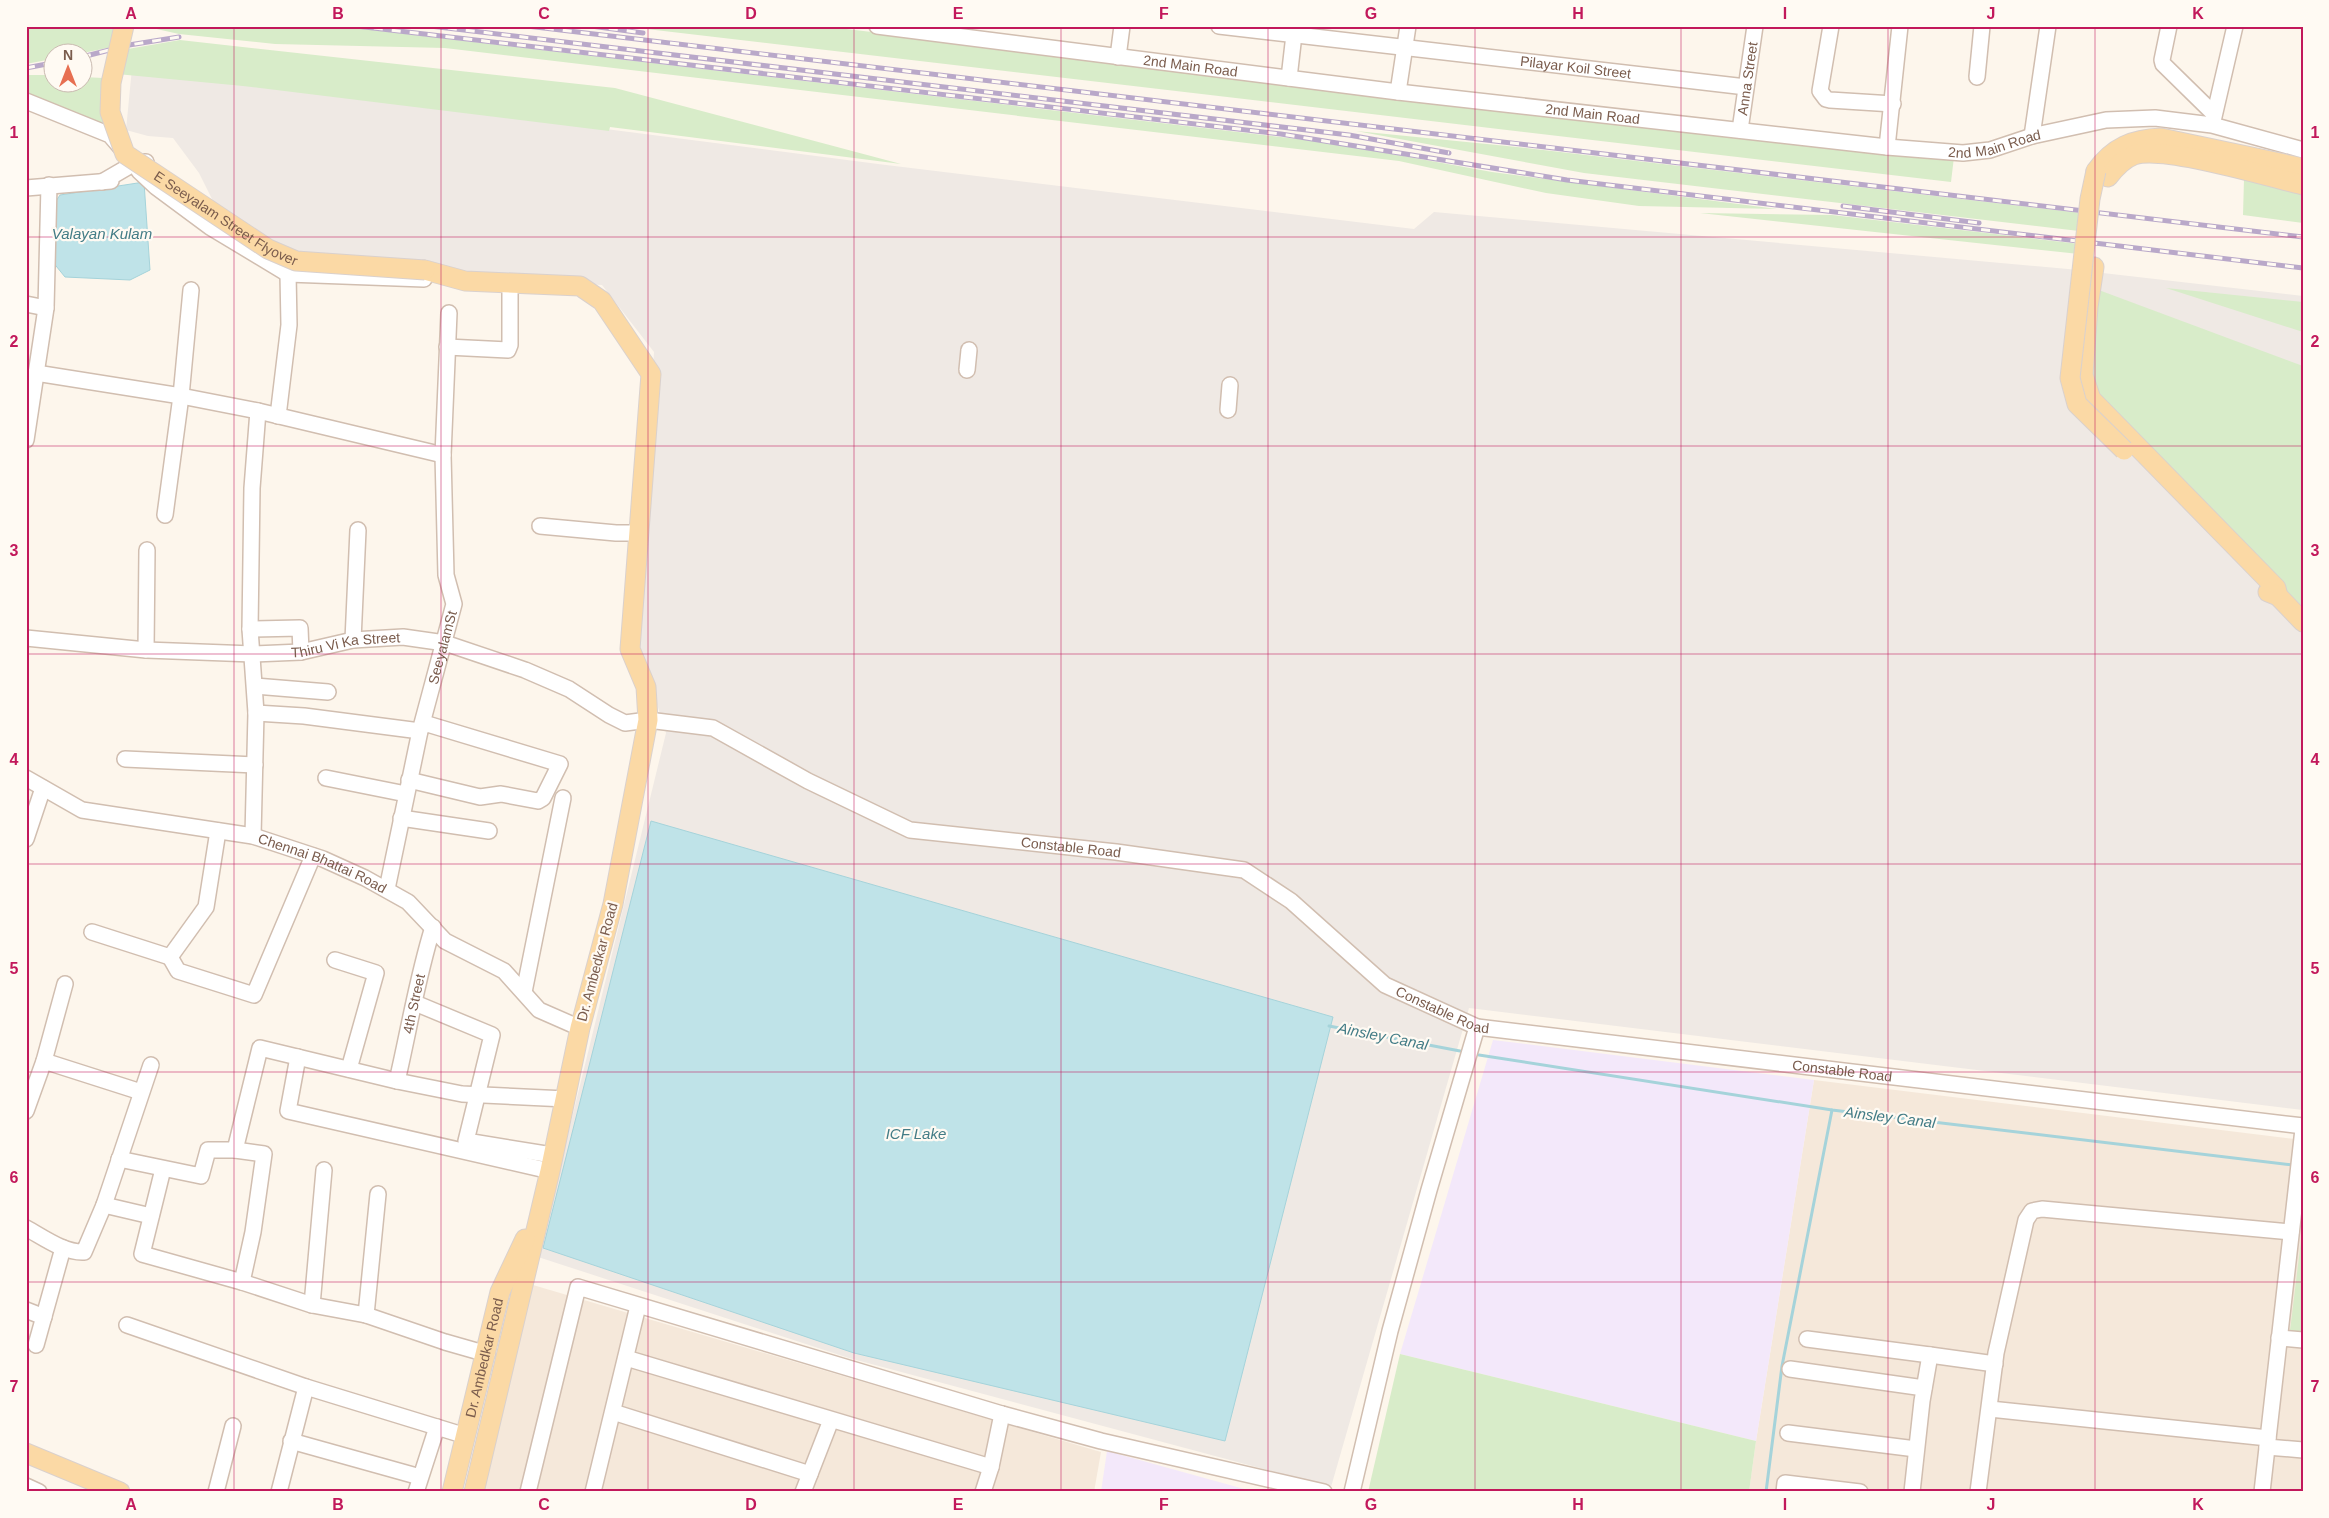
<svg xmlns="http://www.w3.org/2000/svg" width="2329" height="1518" font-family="Arial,sans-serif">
  <rect width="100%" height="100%" fill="#fdf6ec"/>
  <g fill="#f5e8da">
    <path d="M1814,1080L2303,1140V1492H1749L1756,1441Z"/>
    <path d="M533,1285L1101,1452L1094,1492H483Z"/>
  </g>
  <path fill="#efe9e4" d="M132,68L878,164L1414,229L1434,212L2068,269L2303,296V1110L1469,1008L1331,1487L849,1358L538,1257L666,733L638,643L654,352L602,285L294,267L213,201L199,173L173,138L148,136L126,130Z"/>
  <g fill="#f3e8fa">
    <path d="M1493,1040L1814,1080L1756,1441L1400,1354Z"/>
    <path d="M1107,1451L1255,1492H1101Z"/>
  </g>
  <g fill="#d8ecc9">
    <path d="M26,26H111L115,27L112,47L83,53L52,52V59L26,64Z"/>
    <path d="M143,26H338L1331,143L1492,172L1777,209L1639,206L1546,193L1399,161L445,48L275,44L179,34Z"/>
    <path d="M621,26H821L990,46L1214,77L1954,157L1951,182Z"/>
    <path d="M180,40L615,88L901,164L610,127L609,131L243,86L117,74L122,50Z"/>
    <path d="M26,75H52V82H82L83,77L103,78L100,106L108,129L26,100Z"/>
    <path d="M1356,131L1517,147L2081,213L2079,231L1584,173Z"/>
    <path d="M2244,179L2303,192V223L2243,215Z"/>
    <path d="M1700,213L1832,215L2080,244L2079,254Z"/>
    <path d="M2166,288L2303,302V332Z"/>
    <path d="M2096,289L2303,366V607L2096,396L2090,379Z"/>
    <path d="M2303,1224V1341L2289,1339Z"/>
    <path d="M1400,1354L1756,1441L1749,1492H1368Z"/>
  </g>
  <g fill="#bfe3e8" stroke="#a5d3da">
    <path d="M144,182L150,270L130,280L65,277L52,261L54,204L60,195Z"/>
    <path d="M651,821L1333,1017L1225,1441L854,1353L543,1248Z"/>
  </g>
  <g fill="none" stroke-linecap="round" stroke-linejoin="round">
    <g stroke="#a5d3da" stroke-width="3">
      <path d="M1329,1026L1460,1051"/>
      <path d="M1479,1055L1832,1110L2293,1165"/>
      <path d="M1766,1492L1782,1366L1832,1110"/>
    </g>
    <g stroke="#d1beb0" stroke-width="18">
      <g id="minor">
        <path id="s1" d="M877,26L1398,92L1887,147L1963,153L1990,150L2032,136L2106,120L2155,118L2212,125L2303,150"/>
        <path id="s2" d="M1219,26L1746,87"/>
        <path d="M1831,26L1820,91L1826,99L1830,100L1893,104"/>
        <path d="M2169,26L2162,60L2163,64L2214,114"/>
        <path d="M1118,57L1122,26"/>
        <path d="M1977,77L1982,26"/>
        <path d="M1289,78L1295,26"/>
        <path d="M1398,92L1408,26"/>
        <path d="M26,101L110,135L122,149"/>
        <path d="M2213,121L2235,26"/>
        <path id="s3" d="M1740,130L1755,26"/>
        <path d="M2032,136L2048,26"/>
        <path d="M1887,147L1900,26"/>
        <path d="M139,171L156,187L210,227L288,274L424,279"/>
        <path d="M102,182L133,164L146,162"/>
        <path d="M26,188L111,181"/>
        <path d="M26,304L46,308"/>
        <path d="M447,347L508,350L510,345V283"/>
        <path d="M967,370L969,350"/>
        <path d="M36,373L181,396L258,411L443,455"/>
        <path d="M1228,410L1230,385"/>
        <path d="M278,416L289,325L288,274"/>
        <path d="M26,440L46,308L49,185"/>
        <path d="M165,515L181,396L191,290"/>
        <path d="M540,526L616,533H639"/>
        <path d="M250,629L300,628L301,652"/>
        <path id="s4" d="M26,638L146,650L253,654L301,652L353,640L403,637L445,643L525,670L569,689L609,715L625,723L648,720L713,728L808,781L910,830L1116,852L1244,870L1291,901L1385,985L1477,1027L2303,1126"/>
        <path d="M353,640L358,530"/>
        <path d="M146,650L147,550"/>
        <path d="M255,686L328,692"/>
        <path d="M256,713L304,716L420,731"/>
        <path d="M125,759L255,765"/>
        <path id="s5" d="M26,778L82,810L253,836L323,859L365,878L408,902L445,941L504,971L539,1010L580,1028"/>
        <path d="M326,778L406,794"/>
        <path d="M409,780L480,797L501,794L538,801L543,798L560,764L424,723"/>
        <path d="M401,818L489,831"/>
        <path d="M253,836L256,713L250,629L252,488L258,411"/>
        <path d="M26,839L43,788"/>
        <path id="s6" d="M387,889L420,731L454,604L446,575L443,455L449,313"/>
        <path d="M92,932L170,957L206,907L218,831"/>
        <path d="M170,957L178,971L254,995L313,856"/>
        <path d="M335,960L376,973L349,1069"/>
        <path d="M524,992L563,798"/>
        <path d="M415,1003L492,1035L466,1141L552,1155"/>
        <path d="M298,1057L288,1111L550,1171"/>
        <path d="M44,1061L141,1092"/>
        <path id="s7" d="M397,1081C409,1030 417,978 433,927"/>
        <path d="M26,1111L44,1061L65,984"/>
        <path d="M235,1150L260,1048L397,1081L462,1094L566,1099"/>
        <path d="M119,1159L201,1176L208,1150H235L264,1154L253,1232L242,1282L312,1305L366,1315L445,1342L487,1354"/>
        <path d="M163,1169L142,1254L242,1282"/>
        <path d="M104,1205L151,1216"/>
        <path d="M26,1228C43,1237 64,1253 84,1252L104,1205L151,1065"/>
        <path d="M312,1305L324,1170"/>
        <path d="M26,1310L44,1317"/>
        <path d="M366,1315L378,1194"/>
        <path d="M127,1325L306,1387L466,1436"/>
        <path d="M2279,1338L2303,1340"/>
        <path d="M1807,1339L1930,1355"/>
        <path d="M36,1345L63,1248"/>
        <path d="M626,1358L991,1467"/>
        <path d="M1790,1369L1924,1388"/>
        <path d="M1990,1409L2268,1438"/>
        <path d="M613,1412L810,1474"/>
        <path d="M1788,1433L1916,1449"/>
        <path d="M291,1441L420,1477"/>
        <path d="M2267,1447L2303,1450"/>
        <path d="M26,1486L39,1492"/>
        <path d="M216,1492L233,1426"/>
        <path d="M279,1492L306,1387"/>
        <path d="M416,1492L437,1427"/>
        <path d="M528,1492L578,1287L1002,1414L1101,1441L1324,1492"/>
        <path d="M593,1492L638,1306"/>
        <path d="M803,1492L831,1420"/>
        <path d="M983,1492L991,1467L1002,1414"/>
        <path d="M1352,1492L1390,1331L1429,1190L1477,1027"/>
        <path d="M1784,1492L1785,1483L1860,1492"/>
        <path d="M1912,1492L1922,1401L1930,1355L1995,1364"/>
        <path d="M1978,1492L1996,1353L2026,1220L2032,1211L2042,1209L2291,1232"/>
        <path d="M2262,1492L2303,1129"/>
      </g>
    </g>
    <g stroke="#dad1cd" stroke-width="21">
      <g id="major">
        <path d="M2096,171C2113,147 2133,139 2161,138L2303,168"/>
        <path d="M2108,177C2115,168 2123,159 2134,155C2163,145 2269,177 2303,185"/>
        <path d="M2094,267L2088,307L2083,375L2091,399L2276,588L2278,596"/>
        <path d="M425,270L465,281L580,286L602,301L651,374L630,649L646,687L648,720L613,904L580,1028L550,1171L474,1492"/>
        <path d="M2268,592L2278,596L2303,622"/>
        <path d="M26,1453L120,1492"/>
        <path id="s8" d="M452,1492L500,1292L525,1239"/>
      </g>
    </g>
    <use href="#minor" stroke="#fff" stroke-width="15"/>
    <use href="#major" stroke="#fbd9a5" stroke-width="19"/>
    <g stroke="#b9a8c9" stroke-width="5">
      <g id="rail">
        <path d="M356,26L1281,134L1567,180L2303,268"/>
        <path d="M430,26L1349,135L1449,153"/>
        <path d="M527,26L2303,237"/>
        <path d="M591,26L643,33"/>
        <path d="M82,57L129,45L179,37"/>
        <path d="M26,68L52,63"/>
        <path d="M1843,206L1979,223"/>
      </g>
    </g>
    <use href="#rail" stroke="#fffaf3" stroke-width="3" stroke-dasharray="9" stroke-linecap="butt"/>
    <g stroke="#dad1cd" stroke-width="21" stroke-linecap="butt">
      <g id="major-bridge">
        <path id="s9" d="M124,26L111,83L110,112L125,154L268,249L296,261L425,270"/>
        <path d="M2096,171L2090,199L2070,378L2077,404L2124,450"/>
      </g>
    </g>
    <use href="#major-bridge" stroke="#fbd9a5" stroke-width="19"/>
  </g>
  <path fill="none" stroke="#c2185b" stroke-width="1" stroke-opacity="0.55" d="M234,26V1492M441,26V1492M648,26V1492M854,26V1492M1061,26V1492M1268,26V1492M1475,26V1492M1681,26V1492M1888,26V1492M2095,26V1492M26,237H2303M26,446H2303M26,654H2303M26,864H2303M26,1072H2303M26,1282H2303"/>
  <g text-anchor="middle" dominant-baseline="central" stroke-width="4.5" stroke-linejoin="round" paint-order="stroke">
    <g font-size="14" fill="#7a5c4d" stroke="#fffaf3">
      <text stroke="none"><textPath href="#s1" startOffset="316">2nd Main Road</textPath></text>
      <text stroke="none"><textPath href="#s2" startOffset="359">Pilayar Koil Street</textPath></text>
      <text stroke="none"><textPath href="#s3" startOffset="52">Anna Street</textPath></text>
      <text stroke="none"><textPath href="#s1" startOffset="721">2nd Main Road</textPath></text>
      <text stroke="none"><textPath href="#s1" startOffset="1126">2nd Main Road</textPath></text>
      <text stroke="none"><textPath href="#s9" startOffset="252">E Seeyalam Street Flyover</textPath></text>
      <text stroke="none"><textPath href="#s4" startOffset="321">Thiru Vi Ka Street</textPath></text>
      <text stroke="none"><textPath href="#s6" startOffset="248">SeeyalamSt</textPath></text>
      <text stroke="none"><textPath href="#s4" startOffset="1092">Constable Road</textPath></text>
      <text stroke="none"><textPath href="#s5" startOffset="312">Chennai Bhattai Road</textPath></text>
      <text transform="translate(597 962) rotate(-75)">Dr. Ambedkar Road</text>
      <text stroke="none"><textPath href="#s7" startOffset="79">4th Street</textPath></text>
      <text stroke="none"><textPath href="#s4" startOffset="1512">Constable Road</textPath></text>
      <text stroke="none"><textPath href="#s4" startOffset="1918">Constable Road</textPath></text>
      <text stroke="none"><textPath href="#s8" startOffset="138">Dr. Ambedkar Road</textPath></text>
    </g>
    <g font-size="15" font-style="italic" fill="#437c86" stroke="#fffaf3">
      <text x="102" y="233">Valayan Kulam</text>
      <text transform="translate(1383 1036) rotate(11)">Ainsley Canal</text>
      <text transform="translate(1890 1117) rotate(7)">Ainsley Canal</text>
      <text x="916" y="1133">ICF Lake</text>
    </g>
  </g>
  <rect width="2329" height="1518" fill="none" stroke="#fffaf3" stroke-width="55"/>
  <g transform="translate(68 68)"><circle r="24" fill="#fffaf3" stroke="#cabbb1"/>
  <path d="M0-4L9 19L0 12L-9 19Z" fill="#e76f51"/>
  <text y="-8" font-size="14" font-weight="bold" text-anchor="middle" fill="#7a5c4d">N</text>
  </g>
  <rect x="28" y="28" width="2274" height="1462" fill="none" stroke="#c2185b" stroke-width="2"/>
  <g font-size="16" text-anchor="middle" font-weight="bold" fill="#c2185b">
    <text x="131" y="19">A</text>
    <text x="338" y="19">B</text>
    <text x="544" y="19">C</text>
    <text x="751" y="19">D</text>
    <text x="958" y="19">E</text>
    <text x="1164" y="19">F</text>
    <text x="1371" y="19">G</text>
    <text x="1578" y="19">H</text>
    <text x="1785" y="19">I</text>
    <text x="1991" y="19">J</text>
    <text x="2198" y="19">K</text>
    <text x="14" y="138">1</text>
    <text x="2315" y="138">1</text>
    <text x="14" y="347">2</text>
    <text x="2315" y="347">2</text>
    <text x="14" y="556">3</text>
    <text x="2315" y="556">3</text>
    <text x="14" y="765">4</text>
    <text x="2315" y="765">4</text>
    <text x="14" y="974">5</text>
    <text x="2315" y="974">5</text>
    <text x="14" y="1183">6</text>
    <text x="2315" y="1183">6</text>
    <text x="14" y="1392">7</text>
    <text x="2315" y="1392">7</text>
    <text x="131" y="1510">A</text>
    <text x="338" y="1510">B</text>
    <text x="544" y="1510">C</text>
    <text x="751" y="1510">D</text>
    <text x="958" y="1510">E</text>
    <text x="1164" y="1510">F</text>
    <text x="1371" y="1510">G</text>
    <text x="1578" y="1510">H</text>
    <text x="1785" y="1510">I</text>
    <text x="1991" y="1510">J</text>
    <text x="2198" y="1510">K</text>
  </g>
</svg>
